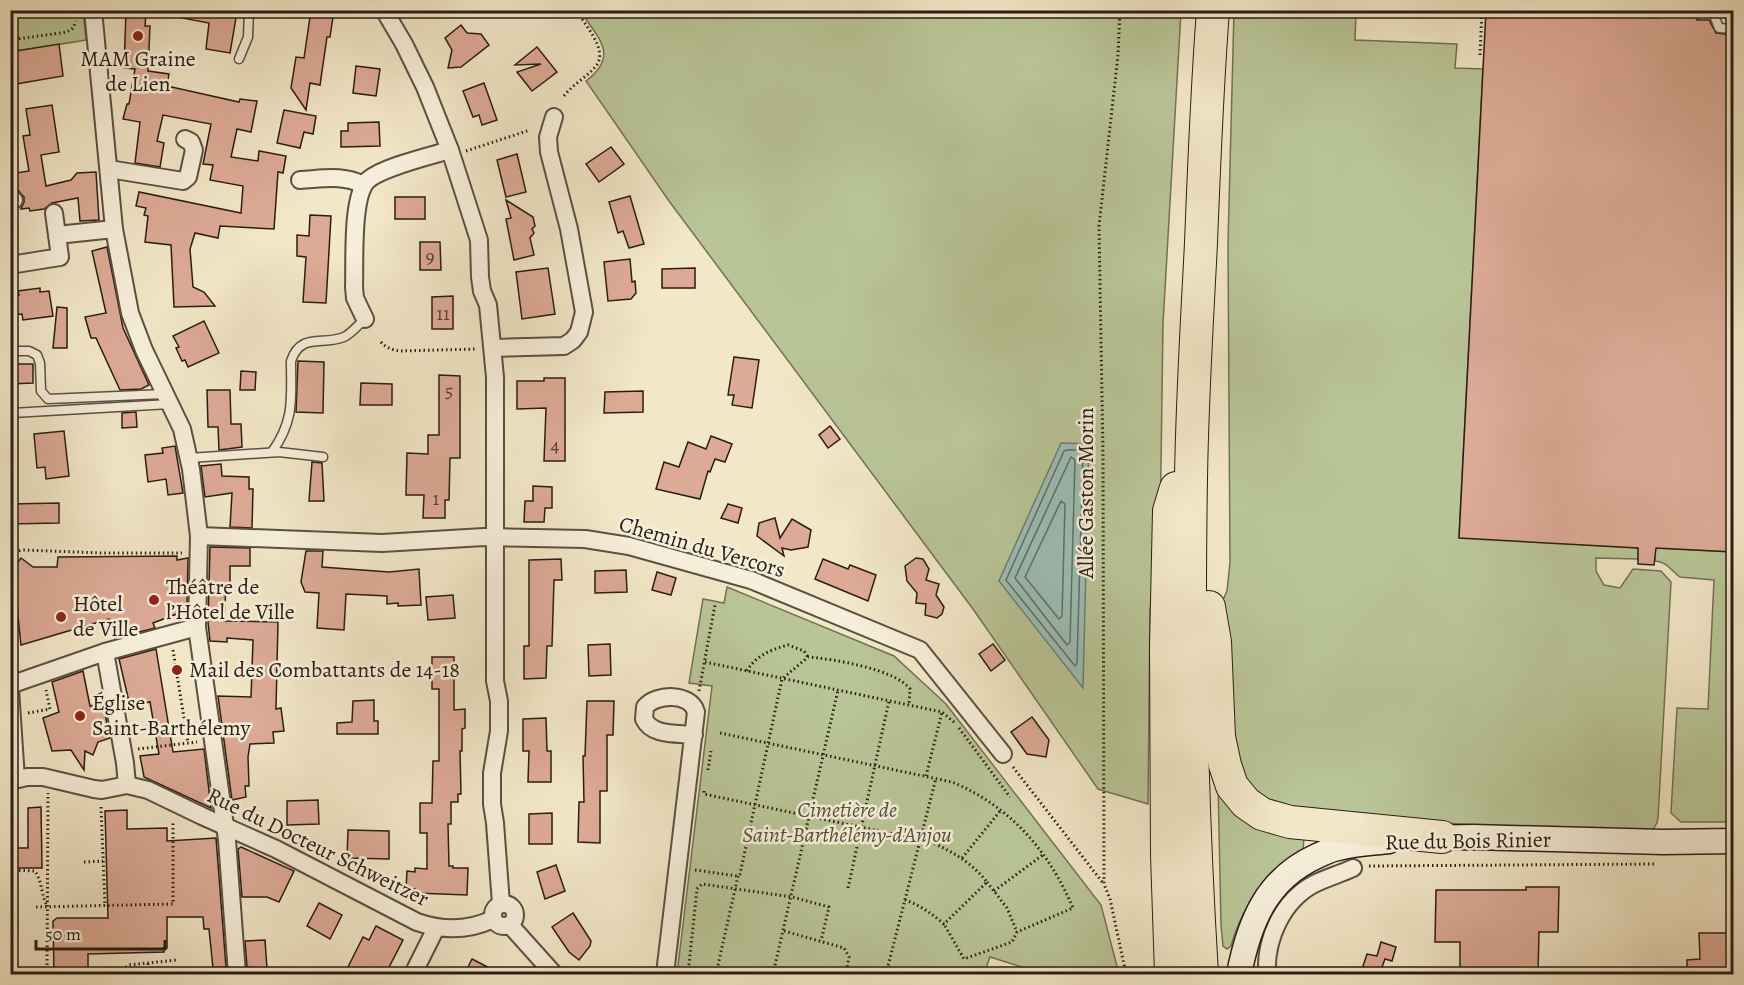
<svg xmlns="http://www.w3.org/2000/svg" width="1744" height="985" font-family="Alegreya,serif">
  <rect width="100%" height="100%" fill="#f2e7c7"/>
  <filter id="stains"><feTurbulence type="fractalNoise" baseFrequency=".00333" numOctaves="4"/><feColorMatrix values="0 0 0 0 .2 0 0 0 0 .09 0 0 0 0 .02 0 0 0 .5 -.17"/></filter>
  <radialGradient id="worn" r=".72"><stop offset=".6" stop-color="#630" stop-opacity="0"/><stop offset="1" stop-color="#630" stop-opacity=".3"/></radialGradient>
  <g fill="#b9c597" stroke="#727156" stroke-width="1.5">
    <path d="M11,11H83L86,40L11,52Z"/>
    <path d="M580,11H1181L1163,324L1159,608H1150L1148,804L1098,789L973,609L669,201L586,81C620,55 598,38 580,11Z"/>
    <path d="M1234,11H1356L1355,40L1457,44L1455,68L1483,69L1459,537L1639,548L1638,559L1596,558V571L1604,585L1620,588L1633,569L1661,571L1671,582L1658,818L1657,823L1651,832L1636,834L1299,815L1281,812L1234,773L1222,602L1227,591L1230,562L1228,243Z"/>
    <path d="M1655,548L1733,552V822H1681L1671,813L1677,708L1708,709L1714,580L1680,577C1670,570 1668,562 1655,561Z"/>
    <path d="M727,587L894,656L946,704L1101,905L1118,970L1117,974H1044L990,957L984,974H677L712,686L689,683L703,599L724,603Z"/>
    <path d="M1218,782L1304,837L1303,851C1265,881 1245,897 1231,946L1227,949L1223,946L1221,925Z"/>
  </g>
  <path fill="#9bbfb7" stroke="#6e7e76" stroke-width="1.5" d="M1061,443L1089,444L1083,688L999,581Z"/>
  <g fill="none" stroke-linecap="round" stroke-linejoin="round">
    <g stroke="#626e66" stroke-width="1.5">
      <path d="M1067,450H1080L1083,452L1077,663L1075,666L1006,580L1064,451Z"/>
      <path d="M1071,457L1075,460L1070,642L1067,645L1015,578Z"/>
      <path d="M1061,501L1065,504L1062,616L1059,619L1025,577Z"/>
    </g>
  </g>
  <g fill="#ddaa96" stroke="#2a1d15" stroke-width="1.5">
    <path d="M182,10L237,12L230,53L206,49L209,23L182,18Z"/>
    <path d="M311,10H334L330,37H327L320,85L310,83L306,110L291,88L296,57L304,58Z"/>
    <path d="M1486,10L1658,18L1659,10H1698L1697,20H1709L1716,33L1734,35V552L1656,548L1654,565L1638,564V548L1459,538Z"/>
    <path d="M126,11L146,12L145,26H150L148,71L169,74L167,86L239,102L240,99L257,101L251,132L237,129L231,157L258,161L259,151L286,156L283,173L278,172L274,229L220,226L218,238L195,233L190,249L193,287L204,292L215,306L174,307L171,245L145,242L148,216L144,215L146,208L136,206L139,192L241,213L243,186L210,180L213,165L203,164L211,124L163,115L157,141L164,143L160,167L135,163L140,122L123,119L127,104H129L135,69L124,68Z"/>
    <path d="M461,25L467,33L481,34L489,45L461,67L448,68L452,50L445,38Z"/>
    <path d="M59,44L63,76L10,85V52Z"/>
    <path d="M537,47L557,72L532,91L517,72L541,64L515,65Z"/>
    <path d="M356,66L380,69L376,96L353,93Z"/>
    <path d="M484,83L497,120L482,125L479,115L473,117L463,91Z"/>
    <path d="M52,105L59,152L41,155L46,186L71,180L77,173L96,172L99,220L80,221L78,198L52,203L44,209L30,211L29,208L21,209L24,202V197L17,189L10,190V174L29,171L23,136L30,135L26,109Z"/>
    <path d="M284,110L316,116L313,134L304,132L300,148L277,143Z"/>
    <path d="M379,122L380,146L341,147V131H348V123Z"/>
    <path d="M611,147L624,164L599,182L586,164Z"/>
    <path d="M517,154L526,192L506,197L497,160Z"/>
    <path d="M630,196L644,244L629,248L623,231L618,233L609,202Z"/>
    <rect x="395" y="197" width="30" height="22"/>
    <path d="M506,200L533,217L535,226L532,229L534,233L530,238L534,255L514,260L506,219L511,218Z"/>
    <path d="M310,215L331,216L326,303L303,302L306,257L297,256V235L309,236Z"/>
    <path d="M420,242H440L441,270H420Z"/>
    <path d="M107,247L123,328L149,385L141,389L120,390L96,338H91L85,317L106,313L92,251Z"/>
    <path d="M630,259L632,282L635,281L636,293L631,299L608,301L604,262Z"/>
    <path d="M548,268L555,314L522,319L516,272Z"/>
    <path d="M695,268V288H662V269Z"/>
    <path d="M40,288V292L49,291L53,316L23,320L22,314L13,315L11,296L19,295L18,291Z"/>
    <path d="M453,296V329H432V297Z"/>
    <path d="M57,307L67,308V348H53Z"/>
    <path d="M204,321L219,353L188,367L185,360L182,361L176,348L179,347L173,336Z"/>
    <path d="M734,357L759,360L752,408L732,405L734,395H728Z"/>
    <path d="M298,361L324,362L323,413L296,412Z"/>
    <path d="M10,364H33V383L10,384Z"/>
    <path d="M241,371L256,372L255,390H240Z"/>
    <path d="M439,375L460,376V458H450L449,500H445V518H423L424,495H406L407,453L428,454V435H439Z"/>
    <path d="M544,378H565V461H544L546,408L517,409V381H544Z"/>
    <path d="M361,383L392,384V405H360Z"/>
    <path d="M207,390H230L231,424H241L242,447L219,450L218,427H208Z"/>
    <path d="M643,391V412L604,413L605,392Z"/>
    <path d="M136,412L137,427L122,428V413Z"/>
    <path d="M830,426L840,439L828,448L819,435Z"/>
    <path d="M64,431L69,476L46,479L45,467L37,468L34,434Z"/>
    <path d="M711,436L732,444L725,462L715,459L710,472L708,471L700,499L656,489L664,462L679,467L688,442L706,449Z"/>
    <path d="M175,446L183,493L168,495L166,479L148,482L145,455L163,453L162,448Z"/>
    <path d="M312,462L322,463L324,501H309Z"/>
    <path d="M221,464L222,476L249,477V489H253L252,528L230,527L232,493L205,497L201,466Z"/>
    <path d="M533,486L552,487V508H545L544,522H524L525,501H533Z"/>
    <path d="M59,503V523L10,524V504Z"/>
    <path d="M728,504L742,508L738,523L721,518Z"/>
    <path d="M775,518L780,538L792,519L811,530L808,547L791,550L782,548L784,556L757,536L759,523Z"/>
    <path d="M210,547L250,548V566H230V583L226,586L224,621L278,622L276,709L281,708L284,731L273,732L274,743L250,744L248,757L249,786H245L246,797L232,800L218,696L251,697L253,640L227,638V642L210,641L208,622Z"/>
    <path d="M306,551H323L322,567L389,572L419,569L421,605L398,606V603L387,604V596L346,594L344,630L317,628L319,593L305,592L301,582Z"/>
    <path d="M177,556V560L188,558L187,606L182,612L153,623L155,628L115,638L109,619L21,645L13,568L21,558L33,567H57L58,557Z"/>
    <path d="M916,558L923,559L929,569L926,580L939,584L936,595L944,607L942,614L937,618L925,615L926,604L916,603L917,593L907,581L905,566Z"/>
    <path d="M561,559L562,580H554L552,646H547L546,678L524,679V646H529V560Z"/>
    <path d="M823,559L848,569L850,565L876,575L868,601L815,579Z"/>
    <path d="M626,570L627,592L595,593V571Z"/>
    <path d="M657,572L676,578L671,595L652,590Z"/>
    <path d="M453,595L455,618L428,620L426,597Z"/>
    <path d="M610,644L611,675L589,676L588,645Z"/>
    <path d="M993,644L1005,660L991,671L979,654Z"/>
    <path d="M156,649L173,752L204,749L211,808L144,777L140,756L159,754L150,702L130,706L119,659Z"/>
    <path d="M432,657H454V710L465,709V728L462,729V751H460L461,794H458V802H451V824H448L449,866H453V868H468L467,895L415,893V889H406L407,871L415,872V868L427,869V833H420V803H432L433,761H439V689H432Z"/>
    <path d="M83,671L90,706L103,703L110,738L98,742L93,755L85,751L84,770L71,750L52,751L43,718L59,712L52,682Z"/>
    <path d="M374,700V721H378V734H337V723L352,722L353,701Z"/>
    <path d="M587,701H614L613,735H607V791H600V843L578,842L579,802H584L583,756H585Z"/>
    <path d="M1032,717L1049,740L1046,757L1027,754L1011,732Z"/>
    <path d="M546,718L547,751H551V782H528L529,751H523V719Z"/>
    <path d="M318,800L319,824L287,825V801Z"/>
    <path d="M41,807L42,868H10V848H28V808Z"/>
    <path d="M127,810V829L167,828V841L216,838L226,967L213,968L209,929H204L203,917H167V948H163L164,952L88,954V975H54L53,921L57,918H108L105,811Z"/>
    <path d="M552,813V844H529V814Z"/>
    <path d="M348,830L389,831V859L347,858Z"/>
    <path d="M241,847L294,871L279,902L267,897H242L238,849Z"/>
    <path d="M556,865L565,891L545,899L537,872Z"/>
    <path d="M1526,887H1559L1558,932H1539L1538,975H1460V942H1435L1436,890H1526Z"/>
    <path d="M319,903L342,915L330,939L307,926Z"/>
    <path d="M573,913L591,941L590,946L579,960L569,952L552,927Z"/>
    <path d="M376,926L403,940L385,975H344L363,937L369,940Z"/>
    <path d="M1699,933H1734V975H1687V960L1700,959Z"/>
    <path d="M265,940L267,969L247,967L245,941Z"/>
    <path d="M1381,942L1396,947L1392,961L1385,959L1379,975H1360L1367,954L1377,956Z"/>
    <path d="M472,959L503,975H464Z"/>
  </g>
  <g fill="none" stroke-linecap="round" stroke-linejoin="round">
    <g stroke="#5c5042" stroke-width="11">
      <g id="lane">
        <path d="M1712,10L1719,28L1734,29"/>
        <path d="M239,59L248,37L249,10"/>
        <path d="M10,351H29L37,355L40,363L41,391L48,399L165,394"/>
        <path d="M12,413L170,404"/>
        <path d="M272,452C295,420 291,398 291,361C301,332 322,346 344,337C351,334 359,324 365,319"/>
        <path d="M189,458L279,452L323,457"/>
      </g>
    </g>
    <g stroke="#5c5042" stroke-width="20">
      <g id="street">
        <path d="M93,10L114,229L130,313L144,350L182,429L191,469L199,536L197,627L227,840L237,974"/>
        <path d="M384,10L404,44L425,87L450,150L479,240L480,277L482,291L488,305L495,377V681L499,701V731L492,773V804L495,823L501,904"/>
        <path d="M109,169L183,181L188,177L194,150L191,142L185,139"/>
        <path d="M300,180C321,179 344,174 363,185"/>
        <path d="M10,201L14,200"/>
        <path d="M57,235L114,229"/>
        <path d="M10,265L60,257L54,213"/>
        <path d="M365,319L355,298L354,287C355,263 351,195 368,180C383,167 430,156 450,150"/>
        <path d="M493,348L564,346L573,340L579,332L584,312L569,229L549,152L548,137L554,117"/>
        <path d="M199,536L382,543L484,537L585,539L629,546L751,580L920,650L1003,754"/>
        <path d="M105,652L125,763L127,785"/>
        <path d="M10,685L105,652L197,627"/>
        <path d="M10,689L16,779"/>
        <path d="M10,781L27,777H43L94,789L102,790L127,785L148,790L202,816L276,849L417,922C443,931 468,931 493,919"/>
        <circle cx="504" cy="915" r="11"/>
        <path d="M510,925L554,974"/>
        <path d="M413,974L436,928"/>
        <path d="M665,974L696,712C691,693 656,693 645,707L644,719C652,736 676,733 694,735"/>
        <path d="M1267,974C1265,940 1282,901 1314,884C1326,878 1340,874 1353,868"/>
      </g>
    </g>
    <g stroke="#2a1d15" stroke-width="27">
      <g id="secondary">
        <path d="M1426,838L1473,837L1663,842L1734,841"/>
        <path d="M1239,974C1249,923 1266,879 1317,856C1324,853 1331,849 1338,848C1354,844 1372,843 1389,841"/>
      </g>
    </g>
    <g stroke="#2a1d15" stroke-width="34">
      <g id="highway">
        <path d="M1209,607L1215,642L1219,737L1225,765L1232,786L1246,803L1262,814L1290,822L1442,837"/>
        <path d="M1171,974L1167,855L1166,648L1169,511L1176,488"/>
        <path d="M1202,974C1192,810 1188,645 1191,480C1192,401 1197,322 1201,243C1204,165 1207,88 1213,10"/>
      </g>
    </g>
    <g stroke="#2a1d15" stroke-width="3" stroke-dasharray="1.5 3" stroke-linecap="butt">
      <path d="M13,10L17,38"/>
      <path d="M1120,10L1118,55L1099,226L1103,454L1104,884L1110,899L1126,974"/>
      <path d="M10,40L67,32L73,28L76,21"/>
      <path d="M1480,55L1482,10"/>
      <path d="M564,96C573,84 587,77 596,66C609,50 584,24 576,10"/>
      <path d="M466,151L530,130"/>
      <path d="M381,342C386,348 393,350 400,351L476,349"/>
      <path d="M10,552L23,550L102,553H182"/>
      <path d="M173,650L188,743"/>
      <path d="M705,662L942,712L955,723"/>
      <path d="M747,671C755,656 772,649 788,645L804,651L808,657"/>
      <path d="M699,691L715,605"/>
      <path d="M28,713L50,709L46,690"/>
      <path d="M959,728L1010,797"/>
      <path d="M720,733L952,782C1010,806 1049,851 1073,908L1017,932L1012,942L964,959L944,924"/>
      <path d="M138,749L197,742"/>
      <path d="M1013,767L1103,883"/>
      <path d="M708,770L711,751"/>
      <path d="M926,776L942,712"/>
      <path d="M704,791V794L931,842C953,852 972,863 987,882L944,924C932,914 920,905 905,900"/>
      <path d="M101,807L105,906"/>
      <path d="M962,858L1001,810"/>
      <path d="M84,862L103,861"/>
      <path d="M1369,866L1657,864"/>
      <path d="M10,870L35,871C42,881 41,894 47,906"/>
      <path d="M695,870L737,876L740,874L782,679L808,657C833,659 895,669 910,689L909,705"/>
      <path d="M987,882L1007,908L1017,932"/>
      <path d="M848,888L889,701"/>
      <path d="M994,891L1044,854"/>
      <path d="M36,907L173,904V821"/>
      <path d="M784,931L844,948L849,957L846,974"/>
      <path d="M47,974L48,793"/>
      <path d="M120,974L128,965L177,960"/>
      <path d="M148,974V962"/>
      <path d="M688,974L697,889L702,884L792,897L829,907L821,941"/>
      <path d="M716,974L738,876"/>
      <path d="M773,974L838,690"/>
      <path d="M886,974L936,778"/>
    </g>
    <use href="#lane" stroke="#f7efdb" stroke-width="8"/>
    <use href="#street" stroke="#f7efdb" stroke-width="16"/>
    <use href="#secondary" stroke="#f7efdb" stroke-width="24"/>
    <use href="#highway" stroke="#f2e7c7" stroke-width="32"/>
  </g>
  <g fill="#8f2418" stroke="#f7efdb" stroke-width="2">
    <circle cx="138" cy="36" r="6"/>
    <circle cx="154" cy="600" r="6"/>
    <circle cx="61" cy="617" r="6"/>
    <circle cx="177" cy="670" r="6"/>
    <circle cx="80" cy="716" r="6"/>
  </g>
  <g text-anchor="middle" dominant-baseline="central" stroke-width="5" stroke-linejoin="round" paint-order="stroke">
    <g font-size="20" fill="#574035">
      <text x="430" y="256">9</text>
      <text x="443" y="313">11</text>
      <text x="449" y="390">5</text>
      <text x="555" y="445">4</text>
      <text x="436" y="498">1</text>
    </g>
    <g font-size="22" fill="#2a1d15" stroke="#f7efdb" text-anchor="start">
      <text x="138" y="59" text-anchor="middle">MAM Graine<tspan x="138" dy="25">de Lien</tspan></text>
      <text x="166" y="587">Théâtre de<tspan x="166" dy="25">l’Hôtel de Ville</tspan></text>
      <text x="73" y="604">Hôtel<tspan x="73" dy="25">de Ville</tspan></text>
      <text x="189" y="670">Mail des Combattants de 14-18</text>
      <text x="92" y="703">Église<tspan x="92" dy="25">Saint-Barthélemy</tspan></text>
    </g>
    <g font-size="22" fill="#2a1d15" stroke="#f7efdb">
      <text transform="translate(1086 493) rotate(-90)">Allée Gaston Morin</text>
      <text transform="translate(702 547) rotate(16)">Chemin du Vercors</text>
      <text transform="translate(1468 841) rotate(-1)">Rue du Bois Rinier</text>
      <text transform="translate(318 847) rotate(26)">Rue du Docteur Schweitzer</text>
    </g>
    <g font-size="22" font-style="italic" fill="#554f3c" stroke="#f7efdb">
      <text x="847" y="810">Cimetière de<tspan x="847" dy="25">Saint-Barthélémy-d'Anjou</tspan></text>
    </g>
  </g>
  <rect width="1744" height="985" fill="none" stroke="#f2e7c7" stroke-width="36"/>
  <rect x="12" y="12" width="1720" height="961" fill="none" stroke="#2a1d15" stroke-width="3"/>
  <rect x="18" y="18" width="1708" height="949" fill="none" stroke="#2a1d15" stroke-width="1.5"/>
  <path d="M36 940v9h129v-9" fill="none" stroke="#2a1d15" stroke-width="3"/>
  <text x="45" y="940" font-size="18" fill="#2a1d15" stroke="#f7efdb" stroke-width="4.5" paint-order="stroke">50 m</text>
  <rect width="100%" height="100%" filter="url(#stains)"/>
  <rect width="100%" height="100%" fill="url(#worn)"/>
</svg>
